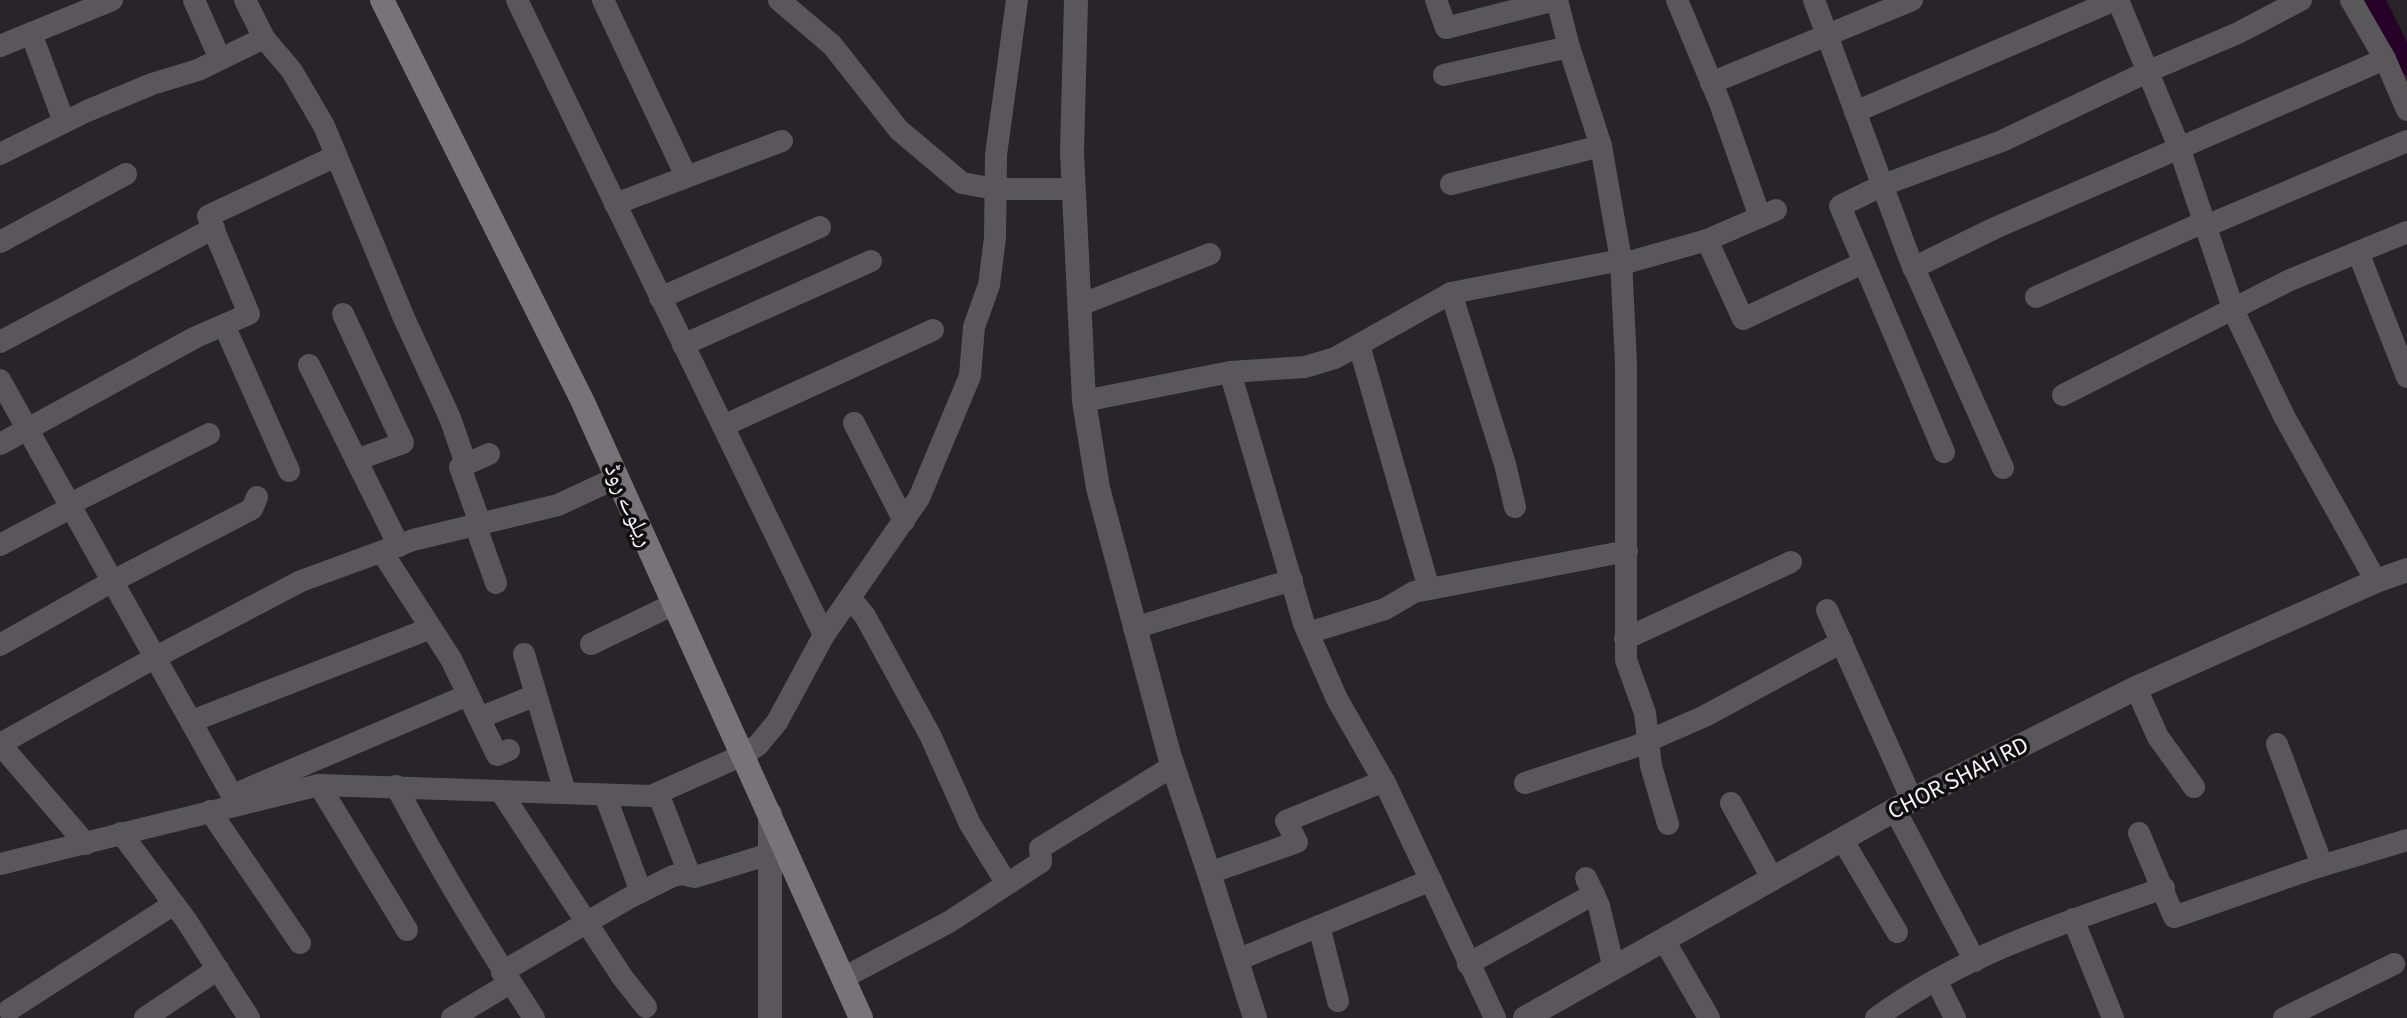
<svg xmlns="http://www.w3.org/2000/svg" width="2407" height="1018" font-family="'Source Sans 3','Noto Naskh Arabic',sans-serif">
  <rect width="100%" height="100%" fill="#282428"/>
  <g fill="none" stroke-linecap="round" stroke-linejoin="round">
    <path stroke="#270127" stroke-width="20" d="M2375,0L2407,65"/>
    <g stroke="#595759" stroke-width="22">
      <path d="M194,0L220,59"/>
      <path d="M245,0L264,38L292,71L324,126L404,318L450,418L466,464"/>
      <path d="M517,0L824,635"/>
      <path d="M603,0L686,176"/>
      <path d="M779,0L832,45L899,130L962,183L995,189H1074"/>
      <path d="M1436,0L1446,28L1555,0"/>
      <path d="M1557,0L1569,47L1601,146L1621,260L1626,364V660L1645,713L1651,766L1668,824"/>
      <path d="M1677,0L1720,103L1760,217"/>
      <path d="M1814,0L1909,257L2003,468"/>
      <path d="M2118,0L2179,147L2235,314L2284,416L2376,581"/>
      <path d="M2351,0L2385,59L2407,110"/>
      <path d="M31,33L64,122"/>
      <path d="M0,46L112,0"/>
      <path d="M1444,75L1569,47"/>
      <path d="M1711,83L1912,0"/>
      <path d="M1855,112L2115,0"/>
      <path d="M0,154L87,111L152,84L198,70L264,38"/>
      <path d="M1451,184L1601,146"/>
      <path d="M615,204L782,141"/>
      <path d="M2206,226L2407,141"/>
      <path d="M1707,240L1743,319L1863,263"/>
      <path d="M0,242L126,174"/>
      <path d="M2358,252L2407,377"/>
      <path d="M1622,264L1707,240L1776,210"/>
      <path d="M1913,268L1995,228L2385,59"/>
      <path d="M1451,293L1505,464L1515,507"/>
      <path d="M2036,297L2204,222"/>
      <path d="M660,298L820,227"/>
      <path d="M1080,305L1210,254"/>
      <path d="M343,314L403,443L356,460"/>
      <path d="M224,325L289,471"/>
      <path d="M0,342L214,228"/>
      <path d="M683,345L871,261"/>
      <path d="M1359,345L1429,589"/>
      <path d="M309,365L399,546"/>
      <path d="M1230,372L1304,624L1337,699L1386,785L1495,1018"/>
      <path d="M0,380L237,804"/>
      <path d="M2063,395L2290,280L2407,232"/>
      <path d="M1084,401L1230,372L1305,367L1335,358L1451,293L1621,260"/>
      <path d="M854,423L904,521"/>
      <path d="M723,426L933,330"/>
      <path d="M0,444L196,337L249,314L208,216L336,156"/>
      <path d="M1944,452L1840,206L1883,185L2002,141L2149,71L2238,33L2301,0"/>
      <path d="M70,504L209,434"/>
      <path d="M480,523L460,467L489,454"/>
      <path d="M475,524L496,583"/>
      <path d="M0,545L72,507"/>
      <path d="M382,552L451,659L497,755L509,750"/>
      <path d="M851,599L865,616L930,735L970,824L1007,884"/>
      <path d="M1827,610L1912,800"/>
      <path d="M1134,628L1292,580"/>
      <path d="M1308,633L1385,609L1414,592L1627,551"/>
      <path d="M1625,639L1791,562"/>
      <path d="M591,644L674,604"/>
      <path d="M0,645L113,581L252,509L257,497"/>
      <path d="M524,654L565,792"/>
      <path d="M2136,688L2158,737L2194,787"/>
      <path d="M479,718L536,695"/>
      <path d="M192,721L431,628"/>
      <path d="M0,744L156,657L301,581L413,540L558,505L616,478"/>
      <path d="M0,744L86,844"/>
      <path d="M2277,744L2322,865"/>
      <path d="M1525,783L1634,747L1705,716L1842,642"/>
      <path d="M319,785L407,930"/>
      <path d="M396,786C438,866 484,942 534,1018"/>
      <path d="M501,792L623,978L646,1007"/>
      <path d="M658,793L690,876"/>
      <path d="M233,795L468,695"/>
      <path d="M605,795L641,892"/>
      <path d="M1731,803L1772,878"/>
      <path d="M1895,810L1975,961"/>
      <path d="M210,811L300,943"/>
      <path d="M121,833L186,920L249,1018"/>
      <path d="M2139,833L2174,917L2308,870L2407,840"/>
      <path d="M1842,839L1897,932"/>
      <path d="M0,864L319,785L651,796L743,755L758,745L777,722L824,635L919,498L970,376L974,327L989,285L995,238L996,155L1017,0"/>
      <path d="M1209,873L1297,842L1286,821L1384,781"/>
      <path d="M1586,878L1599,906L1614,969"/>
      <path d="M2073,919L2113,1018"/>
      <path d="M1319,926L1338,1001"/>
      <path d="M1664,940L1709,1018"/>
      <path d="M1237,960L1431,880"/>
      <path d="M1468,964L1594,894"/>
      <path d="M502,972L627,899L673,876L683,874L695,877L770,854"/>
      <path d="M843,978L949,922L1041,862L1040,848L1173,766"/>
      <path d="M1936,980L1955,1018"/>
      <path d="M9,1010L174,904"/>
      <path d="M145,1018L218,969"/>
      <path d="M452,1018L510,983"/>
      <path d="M1876,1018C1962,955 2065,922 2164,888"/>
      <path d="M2284,1018L2394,964"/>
    </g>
    <g stroke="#595759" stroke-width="24">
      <path d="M1076,0L1072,152L1084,401L1098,488L1169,754L1209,873L1255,1018"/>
      <path d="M770,814V1018"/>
      <path d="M1525,1018L1912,800L2136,688L2376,581L2407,570"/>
    </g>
    <path stroke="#777376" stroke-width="24" d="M382,0L582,400L861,1018"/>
  </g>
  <g text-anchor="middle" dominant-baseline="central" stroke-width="7" stroke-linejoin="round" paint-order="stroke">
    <g font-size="24" fill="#f7f4f7" stroke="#100e10">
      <text transform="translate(629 505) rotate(66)">ریلوے روڈ</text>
      <text transform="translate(1958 778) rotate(-27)">CHOR SHAH RD</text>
    </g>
  </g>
</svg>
